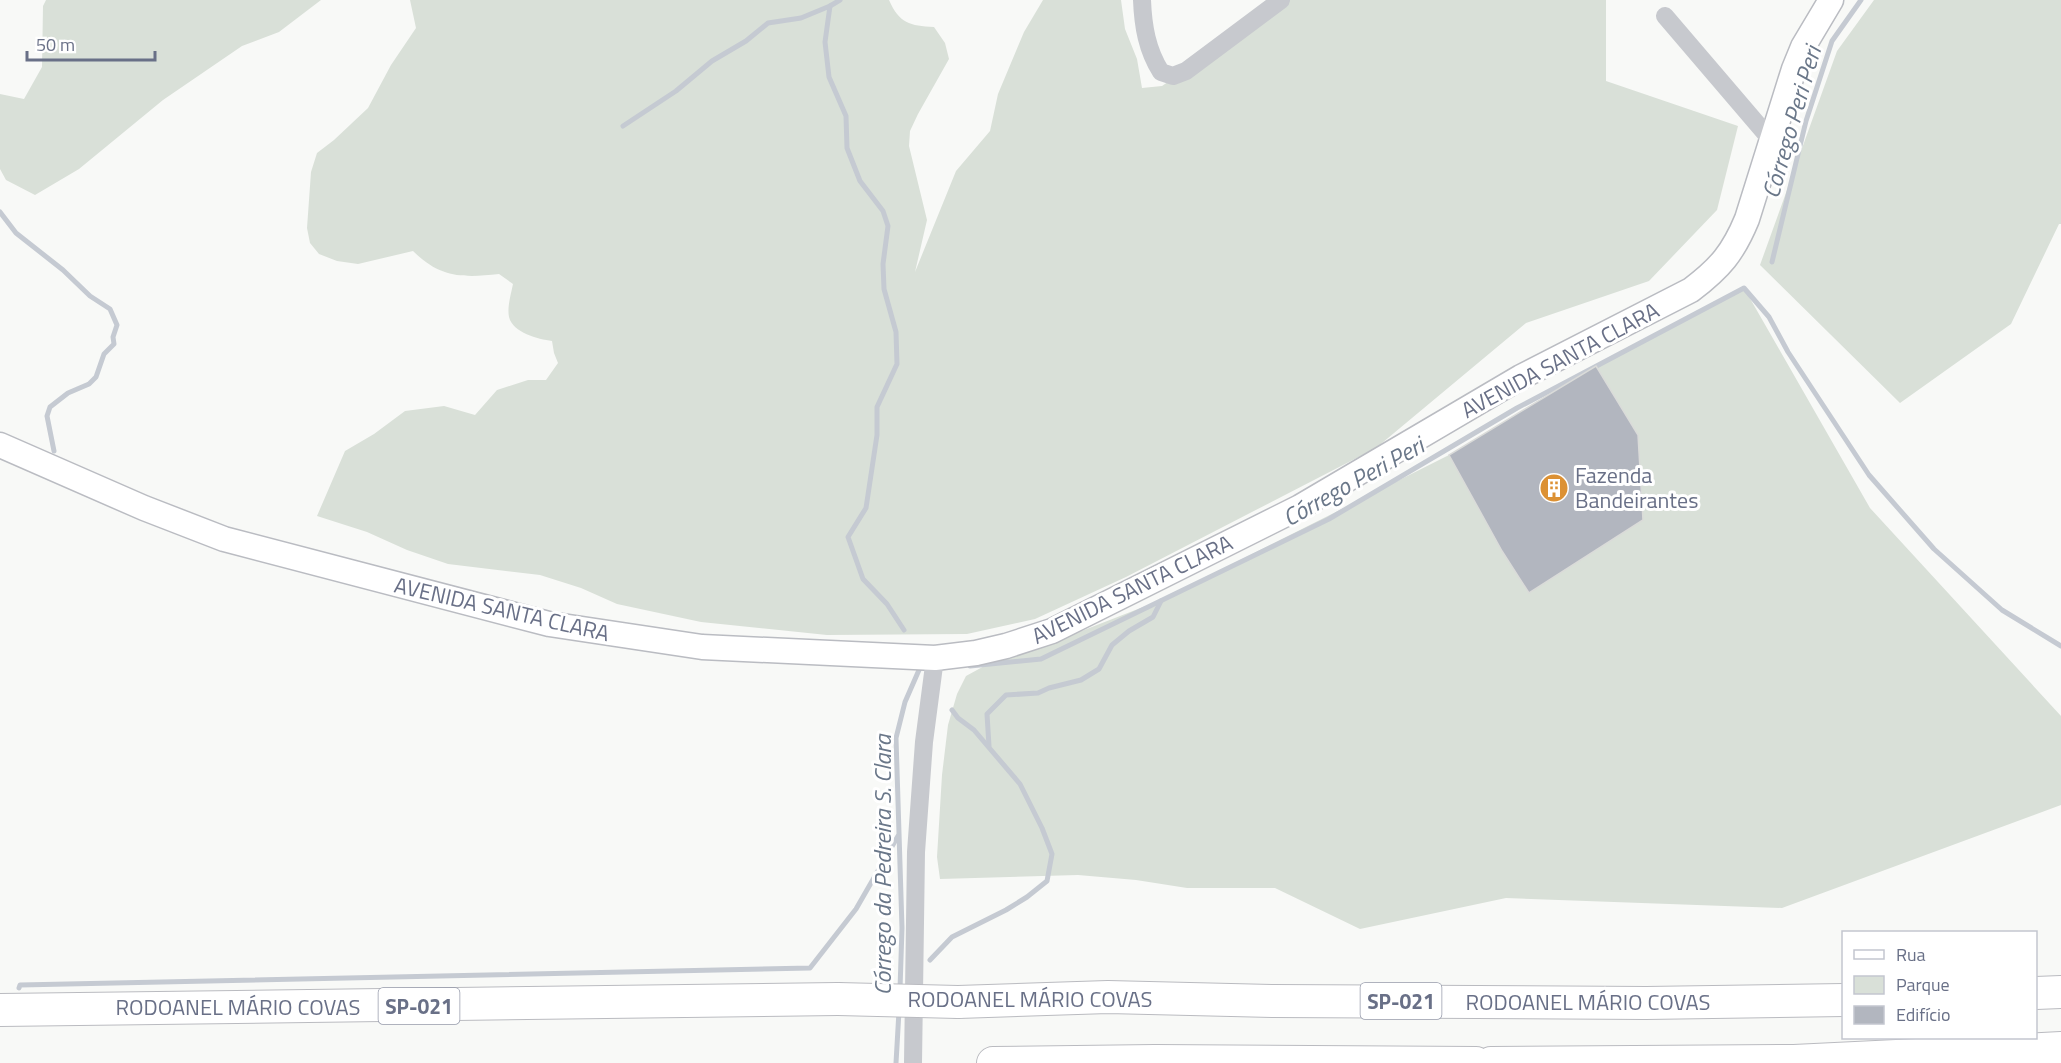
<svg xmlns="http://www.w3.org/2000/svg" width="2061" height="1063" font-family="'Titillium Web',sans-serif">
  <rect width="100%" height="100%" fill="#f8f9f7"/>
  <g fill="#d9e0d8">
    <path d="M46,0H321L279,32L242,46L163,100L79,169L35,195L6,180L0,169V94L24,99L42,67L43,6Z"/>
    <path d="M410,0H889C899,23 910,26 934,27L945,43L949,59L918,114L910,131L909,146L927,220L915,272L956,171L990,131L998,94L1024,32L1043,0H1121L1125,29L1137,59L1142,88L1162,86L1288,0H1606V81L1738,126L1717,210L1649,281L1526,323L1376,448L1126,577L1035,619L967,634L827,635L701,622L617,604L581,588L540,575L448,564L407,550L367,532L317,516L345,451L374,434L405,411L444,406L475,415L497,390L528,380H546L558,363L554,353L552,341C538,339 513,333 509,317C507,307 511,294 513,284L499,274C463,278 440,278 413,251L358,264L337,261L319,254L310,243L307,228L311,172L317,153L334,140L368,108L391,65L416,28Z"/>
    <path d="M1874,0H2061V224H2059L2011,324L1900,403L1760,265L1837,51Z"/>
    <path d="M1744,288L1870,508L2061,716V805L1782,908L1506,898L1360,929L1275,888H1187L1136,880L1078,875L940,879L937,857L942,775L948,725L957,694L966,676L988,664L1056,641L1161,600L1449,455L1502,551L1529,592L1643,520L1638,435L1596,366Z"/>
  </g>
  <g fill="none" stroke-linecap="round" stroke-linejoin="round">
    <g stroke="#c5cad2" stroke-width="5">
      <path d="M830,6L825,42L829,77L846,116L847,148L860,181L883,211L888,226L883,264L884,289L896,332L897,364L877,407V435L866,508L848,537L863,579L887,604L904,630"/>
      <path d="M623,126L676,91L712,61L746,41L768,23L801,18L830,6L840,0"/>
      <path d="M0,212L16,233L63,270L90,296L110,309L117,325L113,337L114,344L104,354L96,377L89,384L68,393L50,407L47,416L54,451"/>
      <path d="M1772,262L1806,121L1832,41L1861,0"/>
      <path d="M970,666L1041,659L1329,519L1517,408L1744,288L1769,317L1788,352L1869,475L1934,549L2002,610L2061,646"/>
      <path d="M989,746L987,714L1006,695L1038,693L1049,688L1081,680L1099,669L1112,645L1129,631L1153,617L1161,601"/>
      <path d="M930,960L952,937L1006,910L1027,897L1047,881L1052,854L1042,828L1020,784L974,730L958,718L952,710"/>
      <path d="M19,988L20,985L810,968L856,909L898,836"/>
      <path d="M900,989L902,928L896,738L905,702L919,670"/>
      <path d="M896,1063L899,1011"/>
    </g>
  </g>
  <path fill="#b2b6bf" stroke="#dadbd9" stroke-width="1.5" d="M1596,366L1638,435L1643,520L1529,593L1502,551L1449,455Z"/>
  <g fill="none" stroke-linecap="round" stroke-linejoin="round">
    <g stroke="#babcc2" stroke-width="27">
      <path id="secondary" d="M0,445L144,508L224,539L549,624L702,647L935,658L976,653L1006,646L1052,631L1300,507L1521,377L1691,290C1720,268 1733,253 1747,219L1794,69L1803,47L1831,0"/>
    </g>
    <g stroke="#babbc0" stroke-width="34">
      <g id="highway">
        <path d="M2036,993L2061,992"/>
        <path d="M958,1002L1108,997L1274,1001L1646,1003L1844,1000"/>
        <path d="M0,1010L838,999"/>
        <path d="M993,1063L1155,1061L1476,1063"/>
        <path d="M1491,1063L1794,1061L2061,1048"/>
      </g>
    </g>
    <g stroke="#c7c9ce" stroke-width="18">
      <path d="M1142,0C1143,26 1147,50 1161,72L1173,76L1186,71L1281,0"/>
      <path d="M1665,16L1771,140"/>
      <path d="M913,1063L916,852L924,742L935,658"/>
    </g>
    <use href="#secondary" stroke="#fff" stroke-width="24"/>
    <use href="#highway" stroke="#fff" stroke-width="32"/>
    <g stroke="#babbc0" stroke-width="34" stroke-linecap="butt">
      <path id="highway-bridge" d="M838,999L958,1002"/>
    </g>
    <use href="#highway-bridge" stroke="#fff" stroke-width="32"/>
  </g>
  <defs>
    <g id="building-disc" transform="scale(1.5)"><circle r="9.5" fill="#dc9134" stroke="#fff"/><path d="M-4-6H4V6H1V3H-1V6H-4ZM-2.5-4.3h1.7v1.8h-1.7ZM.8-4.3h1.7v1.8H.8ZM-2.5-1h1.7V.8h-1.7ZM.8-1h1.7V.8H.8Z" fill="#fff"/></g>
  </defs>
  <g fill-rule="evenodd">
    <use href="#building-disc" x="1554" y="488"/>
  </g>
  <g text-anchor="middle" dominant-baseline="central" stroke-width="6" stroke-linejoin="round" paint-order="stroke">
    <g fill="#fff" stroke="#969bab" stroke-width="1.5">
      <rect x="1360.5" y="983" width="81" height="36" rx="4.5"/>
      <rect x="378.5" y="988" width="81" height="36" rx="4.5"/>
    </g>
    <g font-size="21" font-weight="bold" fill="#697087">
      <text x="1401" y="1001">SP-021</text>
      <text x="419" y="1006">SP-021</text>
    </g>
    <g font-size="22" fill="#697087" stroke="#fff">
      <text transform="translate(1560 360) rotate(-28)">AVENIDA SANTA CLARA</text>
      <text transform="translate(1132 589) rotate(-26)">AVENIDA SANTA CLARA</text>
      <text transform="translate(502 609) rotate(13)">AVENIDA SANTA CLARA</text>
      <text x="1030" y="999">RODOANEL MÁRIO COVAS</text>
      <text x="1588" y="1002">RODOANEL MÁRIO COVAS</text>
      <text x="238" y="1007">RODOANEL MÁRIO COVAS</text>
    </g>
    <g font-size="22" fill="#697087" stroke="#fff" text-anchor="start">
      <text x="1575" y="475">Fazenda<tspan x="1575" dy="25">Bandeirantes</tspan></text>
    </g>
    <g font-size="24" font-style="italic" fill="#6a7789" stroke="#fff">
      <text transform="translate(1791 122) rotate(-74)">Córrego Peri Peri</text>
      <text transform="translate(1353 481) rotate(-29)">Córrego Peri Peri</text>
      <text transform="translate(882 865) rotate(-90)">Córrego da Pedreira S. Clara</text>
    </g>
  </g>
  <rect x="1842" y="931" width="195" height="108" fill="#ffffff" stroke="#c3c6cf" stroke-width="1.5"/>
  <rect x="1854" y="950" width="30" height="9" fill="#ffffff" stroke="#c3c6cf" stroke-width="1.5"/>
  <text x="1896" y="961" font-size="18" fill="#697087">Rua</text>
  <rect x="1854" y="976" width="30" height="18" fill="#d9e0d8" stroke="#c3c6cf" stroke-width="1.5"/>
  <text x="1896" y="991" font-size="18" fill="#697087">Parque</text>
  <rect x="1854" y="1006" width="30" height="18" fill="#b2b6bf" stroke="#c3c6cf" stroke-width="1.5"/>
  <text x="1896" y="1021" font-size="18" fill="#697087">Edifício</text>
  <path d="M27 51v9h128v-9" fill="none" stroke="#697087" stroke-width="3"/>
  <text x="36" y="51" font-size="18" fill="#697087" stroke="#ffffff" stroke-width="4.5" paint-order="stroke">50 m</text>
</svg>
